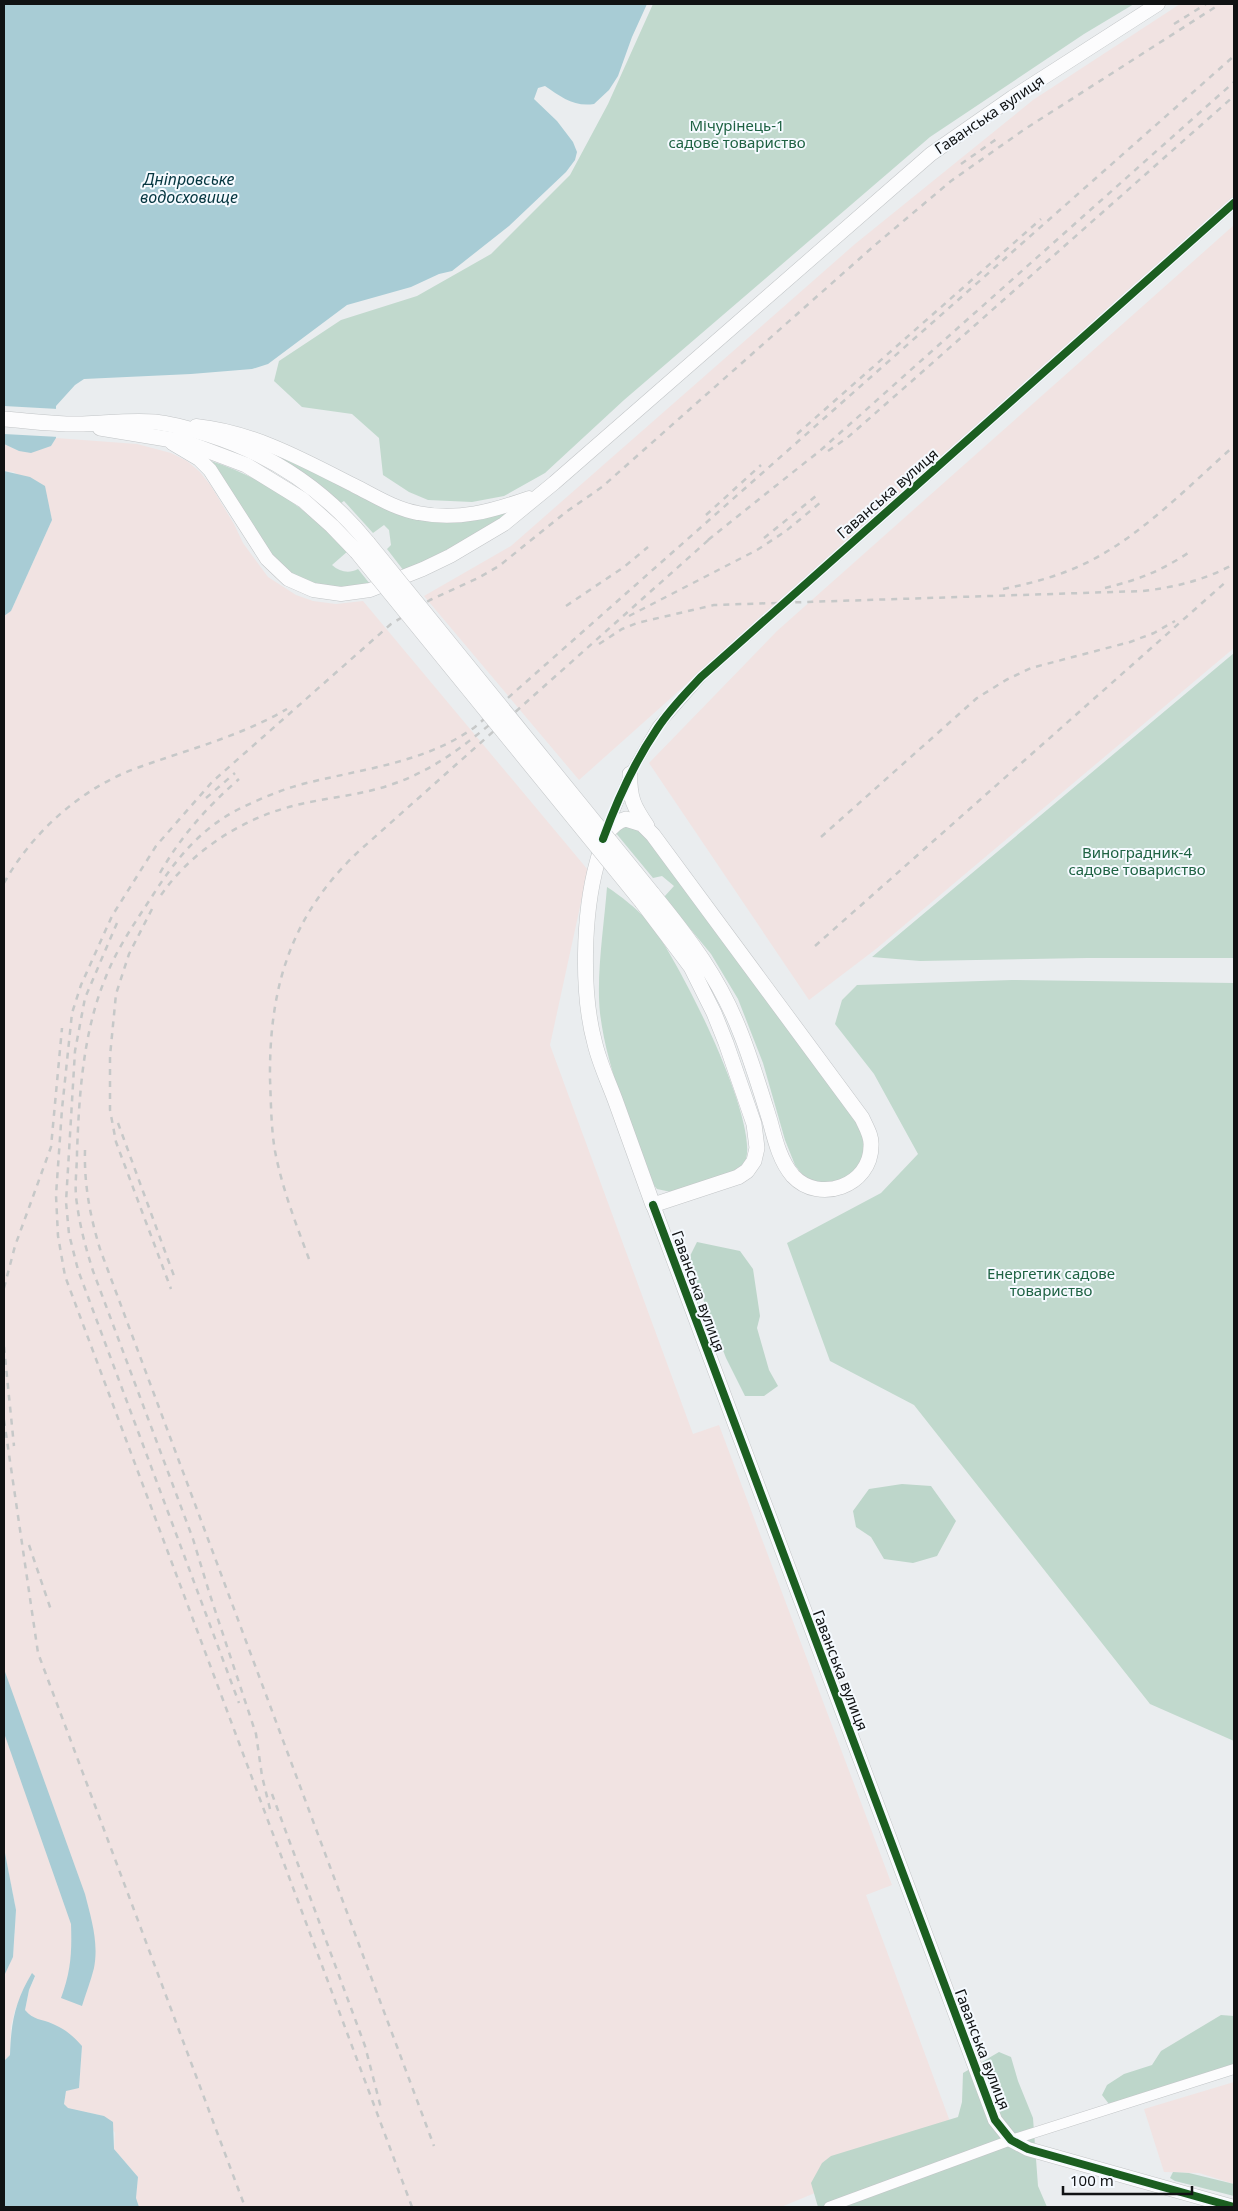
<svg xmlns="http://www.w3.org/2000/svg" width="1238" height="2211" font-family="'Noto Sans',sans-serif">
  <rect width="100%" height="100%" fill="#eaedef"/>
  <g fill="#f1e3e2">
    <path d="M1180,4H1234V196L579,780L424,596L511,546L855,244L1033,100Z"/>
    <path d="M1234,225V648L876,949L809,1000L649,763L777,631Z"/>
    <path d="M56,438L137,444L171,453L187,461L200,472L211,486L234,524L243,543L268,577L296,595L313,601L336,604L363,601L588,870L550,1045L693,1434L719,1425L892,1885L866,1895L955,2135L781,2207H139L136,2198L138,2177L114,2149L115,2133L104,2116L67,2108L64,2104L66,2091L79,2087L82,2046L51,2023L40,2021L29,2015L25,2010L29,1990L35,1977L32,1974L15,2010L11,2026L10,2055L4,2061V1976L13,1957L16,1910L4,1848V616L11,611L52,520L49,507L14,472L4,471V444L19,451L51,446Z"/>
    <path d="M1234,2082V2184L1199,2173L1164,2172L1144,2109Z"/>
  </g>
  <g fill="#c1d9cd">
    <path d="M653,4H1134L1084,34L930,137L624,400L545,473L504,496L472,502L428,500L409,492L383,475L379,438L352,414L302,407L274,381L279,361L341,320L417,296L491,254L570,175L608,104Z"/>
    <path d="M260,447L287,458L353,493L400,514L514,510L471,540L404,571L387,549L391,545L389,530L384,525L373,533L344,501L341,503L306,475Z"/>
    <path d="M211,461C265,478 309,511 348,551L332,565C340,572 349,574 358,569L370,584L351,589L320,587L293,576L273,557Z"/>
    <path d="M1234,653V958H1087L920,961L872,957Z"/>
    <path d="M626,826L636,828L643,834L858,1123L865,1140L861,1162L848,1177L825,1185L804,1177L795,1165L785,1140L763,1063L738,999L711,954L664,897L674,886L662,876L653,878L615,832Z"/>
    <path d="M607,887C621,896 637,909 648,921C677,956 758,1117 746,1159C744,1164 740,1167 736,1170L671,1192L657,1189L653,1184C633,1130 607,1071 600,1013C596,975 604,926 607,887Z"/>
    <path d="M1012,980L1234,983V1741L1150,1704L914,1405L830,1361L787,1243L881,1193L918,1154L874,1074L835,1024L842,1000L857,985Z"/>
  </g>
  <g fill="#bdd6ca">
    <path d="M697,1242L740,1251L753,1269L760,1316L757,1328L769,1370L778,1386L764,1396H745L726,1358L688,1260Z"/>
    <path d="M902,1484L931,1486L956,1521L937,1556L913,1563L884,1559L871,1537L856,1527L853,1511L869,1489Z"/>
    <path d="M1221,2015L1234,2016V2066L1109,2104L1102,2095L1107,2085L1124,2074L1152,2065L1161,2051Z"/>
    <path d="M999,2052L1011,2057L1018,2081L1033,2118L1038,2186L1047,2207H818L811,2183L822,2163L831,2156L958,2117L962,2102L963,2073Z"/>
    <path d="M1173,2172L1189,2173L1234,2184V2196L1175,2181L1170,2178Z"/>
  </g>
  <g fill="#a8ccd5">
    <path d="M4,4H647L632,37L618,76L609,90L594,104C574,107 561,97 545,86L538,88L534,99L557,121L573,142L577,152L575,160L566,172L509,226L452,271L439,274L411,287L347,305L268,364L252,369L191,374L84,379L75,385L56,406V438L51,446L31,453L19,451L4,444Z"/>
    <path d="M4,471L30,477L45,486L52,520L11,611L4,616Z"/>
    <path d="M4,1669L85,1894C91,1918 99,1942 94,1968C91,1980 86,1993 82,2006L61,1998C71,1971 72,1952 71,1924L4,1733Z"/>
    <path d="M4,1848L16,1910L13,1957L4,1976Z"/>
    <path d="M32,1973L35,1976L29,1990L25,2010C33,2020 42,2019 53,2024C65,2029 73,2036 82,2046L79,2088L66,2091L64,2104L68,2108L104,2116L113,2122L114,2149L138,2177L136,2198L139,2207H4V2061L10,2055C11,2023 15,2001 32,1973Z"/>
  </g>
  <path fill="#eaedef" d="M4,406L58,409L59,437L4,434Z"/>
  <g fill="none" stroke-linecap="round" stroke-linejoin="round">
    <g stroke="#c2c5c7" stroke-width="11">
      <g id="street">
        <path d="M606,831L630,774L657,727L701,677L1234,203"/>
        <path d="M829,2207L1011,2140L1234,2069"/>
      </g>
    </g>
    <g stroke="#c2c5c7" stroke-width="15">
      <g id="secondary">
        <path d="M196,426C254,432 304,460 355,486C375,496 395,509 418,513C458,521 492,511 529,498"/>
        <path d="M172,443L199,459L210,470L267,559L288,579L313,590L341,594L370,590L423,569L450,556L504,524L554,483L931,154L1013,97L1158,4"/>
        <path d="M653,1205L995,2120L1011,2140L1028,2149L1234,2207"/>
      </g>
    </g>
    <g stroke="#c2c5c7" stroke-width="16">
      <g id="primary">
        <path d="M4,419C30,421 57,425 83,424C108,423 131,420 155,422C173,424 190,429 207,434C271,454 326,491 368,543"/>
        <path d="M100,428L185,442L246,465L303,500L332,526L357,552"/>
        <path d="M630,774C629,798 634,807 647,826"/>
        <path d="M642,902L691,967L714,1013L726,1043L754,1124L757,1148L754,1161L747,1171L738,1177L653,1205C641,1172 629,1138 617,1105C610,1085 600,1065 595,1044C581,993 583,914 597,863C602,845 606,824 626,819L642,824L653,835L862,1118C866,1127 872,1136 871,1146C871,1186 819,1204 793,1176C780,1161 775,1140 770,1121C761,1092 752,1062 741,1034C720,979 689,938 652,893"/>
      </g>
    </g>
    <use href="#street" stroke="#fcfcfd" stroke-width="10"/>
    <use href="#secondary" stroke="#fcfcfd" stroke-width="14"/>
    <use href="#primary" stroke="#fcfcfd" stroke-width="15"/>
    <g stroke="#c6c8c8" stroke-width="2.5" stroke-dasharray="6 6" stroke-linecap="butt">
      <path d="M1174,24L1206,4"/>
      <path d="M961,164L998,138"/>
      <path d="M797,434L1041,219"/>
      <path d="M828,451L847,438L912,381L1234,96"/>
      <path d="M706,515L761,465"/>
      <path d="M764,538L816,496"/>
      <path d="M708,540L822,449L1234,82"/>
      <path d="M1105,588C1141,579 1161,571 1191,551"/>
      <path d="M1003,589C1038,582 1070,573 1101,555C1150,527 1192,483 1234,446"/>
      <path d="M566,606L624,567L648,547"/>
      <path d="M629,616L757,550L786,531L821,502"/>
      <path d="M599,644L622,629L637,623L714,605L1143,591C1176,587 1205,580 1234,564"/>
      <path d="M206,798L235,773"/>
      <path d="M821,837L977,698L1006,680L1031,668L1130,642L1154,633L1175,621"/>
      <path d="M160,873C181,836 207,807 239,779"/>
      <path d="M4,883C32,833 79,790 134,769C186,750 239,737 287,709"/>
      <path d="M161,895C193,849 246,816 301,804C331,797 361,795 390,785C433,771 465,745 499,717"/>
      <path d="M152,909L129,954L116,994L110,1056V1110L116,1142L171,1289"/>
      <path d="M117,923L85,998L75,1051L66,1202L69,1234L78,1270L239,1703"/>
      <path d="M815,946L1228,580"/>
      <path d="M118,1123L174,1276"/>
      <path d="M85,1150C84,1184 90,1216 100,1249L434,2146"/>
      <path d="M309,1259C296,1224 282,1188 275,1151C271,1128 271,1102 270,1079C269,987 291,915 359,851L713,536"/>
      <path d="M4,1288L15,1246L51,1147L62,1028"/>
      <path d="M4,1347L14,1446"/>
      <path d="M4,1420L38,1653L245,2207"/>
      <path d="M29,1545L52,1613"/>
      <path d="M272,1794L365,2046L381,2108"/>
      <path d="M270,1809L262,1776L256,1734L210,1595L193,1539L93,1271C86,1249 80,1227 77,1204C74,1187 77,1170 77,1153C79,1095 83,1033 105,979C116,950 134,924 151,898C175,860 201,827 243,807C264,797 288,787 311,782C368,768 426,762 475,727L1234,56"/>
      <path d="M412,2207L65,1276L58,1236L56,1195L62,1109L72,1013L81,985L112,916L156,846L212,782L391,624L430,600L478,578L499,566L566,512L602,487L875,245L951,181L1025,129L1220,4"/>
    </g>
    <g stroke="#c2c5c7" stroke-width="16" stroke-linecap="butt">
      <g id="primary-bridge">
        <path d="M368,543L652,893"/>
        <path d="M357,552L642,902"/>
      </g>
    </g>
    <use href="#primary-bridge" stroke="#fcfcfd" stroke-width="15"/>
    <g stroke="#f5faff" stroke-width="11">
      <g id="cycleway">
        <path d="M603,839C617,800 634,763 657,729C669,710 686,693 701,677L1234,203"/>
        <path d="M653,1205L995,2120L1011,2140L1028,2149L1234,2207"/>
      </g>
    </g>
    <use href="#cycleway" stroke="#1b5e20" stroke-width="8"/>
  </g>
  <g text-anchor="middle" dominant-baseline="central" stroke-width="4" stroke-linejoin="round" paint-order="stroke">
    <g font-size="15" fill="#101213" stroke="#f5faff">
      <text transform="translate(989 114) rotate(-34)">Гаванська вулиця</text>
      <text transform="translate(887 493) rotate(-41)">Гаванська вулиця</text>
      <text transform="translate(699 1291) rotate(70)">Гаванська вулиця</text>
      <text transform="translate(841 1670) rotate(69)">Гаванська вулиця</text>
      <text transform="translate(983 2049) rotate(69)">Гаванська вулиця</text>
    </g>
    <g font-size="15" fill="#1e6243" stroke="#f5faff">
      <text x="737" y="125">Мічурінець-1<tspan x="737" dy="17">садове товариство</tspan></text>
      <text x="1137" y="852">Виноградник-4<tspan x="1137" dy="17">садове товариство</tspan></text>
      <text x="1051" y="1273">Енергетик садове<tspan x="1051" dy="17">товариство</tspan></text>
    </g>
    <g font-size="16" font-style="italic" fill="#053640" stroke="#f5faff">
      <text x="189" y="179">Дніпровське<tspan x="189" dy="18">водосховище</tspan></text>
    </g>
  </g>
  <rect width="1238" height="2211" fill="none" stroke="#101213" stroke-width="10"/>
  <path d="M1063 2186v8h129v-8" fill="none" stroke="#101213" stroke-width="2.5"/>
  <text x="1070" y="2186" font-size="15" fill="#101213" stroke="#f5faff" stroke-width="4" paint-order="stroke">100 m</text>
</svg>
